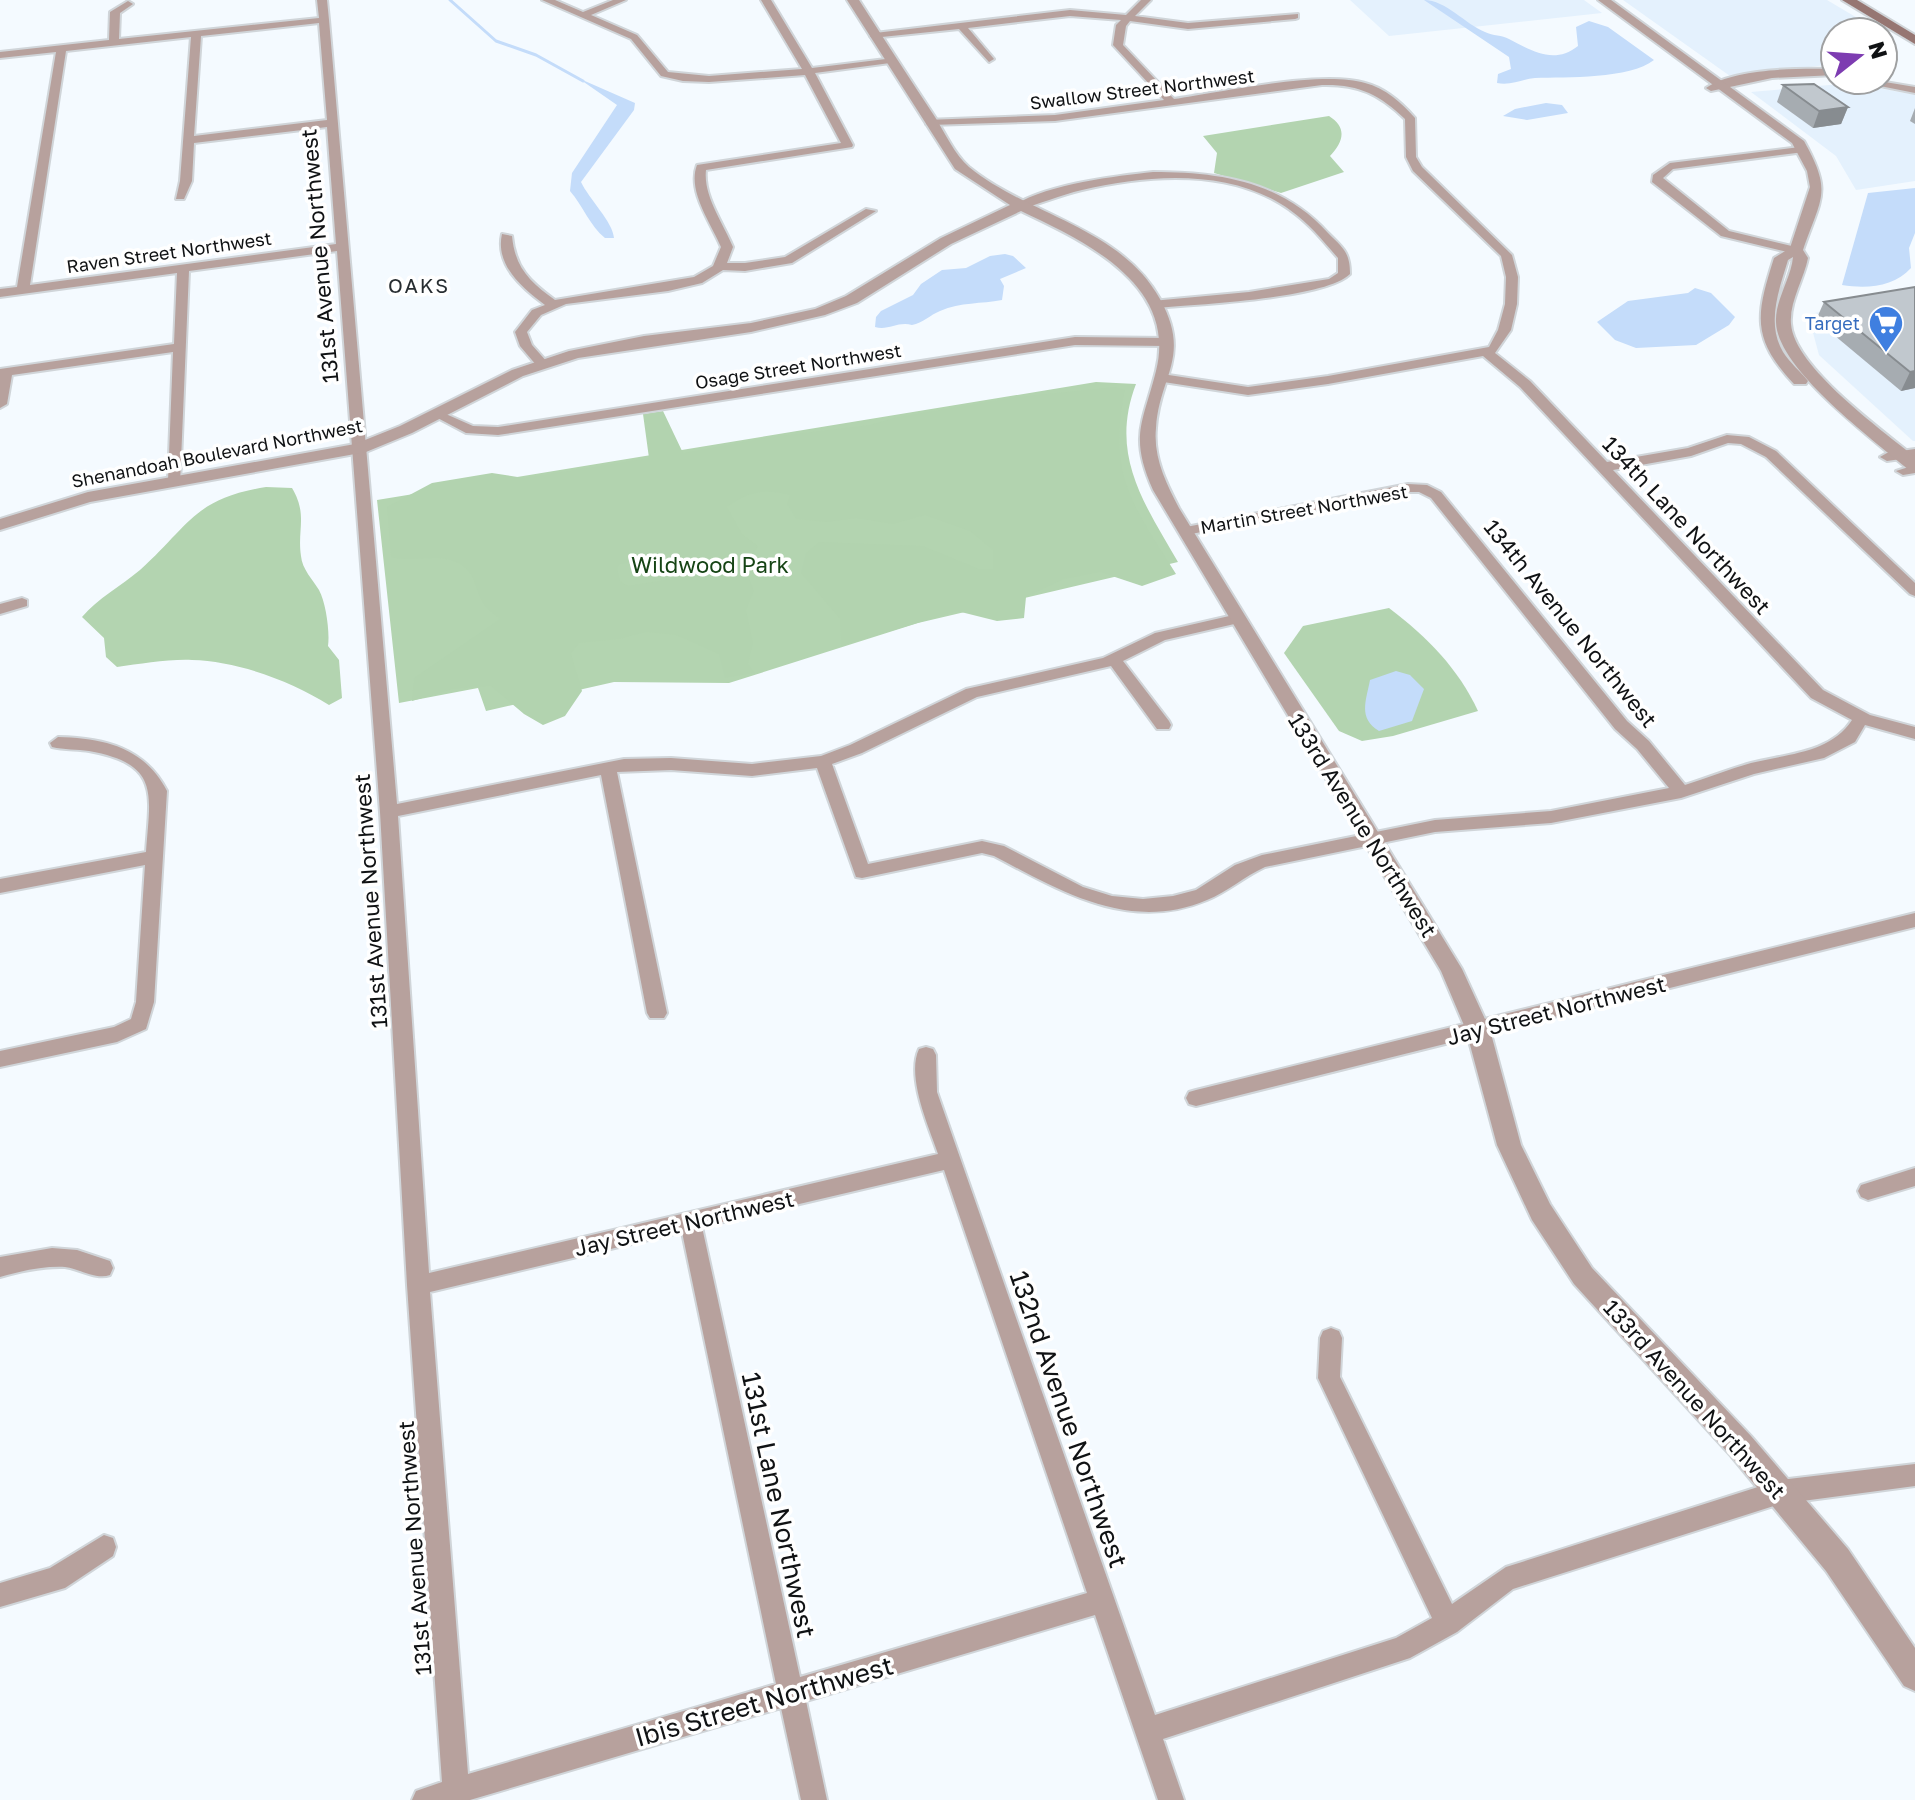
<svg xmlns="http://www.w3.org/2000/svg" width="1915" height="1800" font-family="'Golos Text',sans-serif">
  <rect width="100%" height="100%" fill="#f4faff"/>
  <g fill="#e4f1fd">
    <path d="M1350,0H1584L1602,13L1389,36Z"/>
    <path d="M1623,0H1827L1881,32H1835V52L1823,54L1835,64L1730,76Z"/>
    <path d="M1852,83L1915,95V181L1856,190L1836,156L1751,92Z"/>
    <path d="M1915,297V441H1913L1819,355L1808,314Z"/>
  </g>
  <g fill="#b3d4b0">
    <path d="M1329,116C1348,128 1343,142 1330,156L1344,172L1281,193L1214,173L1217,153L1203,136Z"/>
    <path d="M1096,382L1136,384C1109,455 1144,503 1178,562L918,623L729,683L614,682L486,711L478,688L399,703L377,500Z"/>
    <path d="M266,487L292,488C308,515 297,529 301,556C302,569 313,580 319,590C326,603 330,632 328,646L339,660L342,698L329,705C291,681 237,661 192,660C168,659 141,664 117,667L106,657L104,638L82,617C98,598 121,586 140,570C190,525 193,499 266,487Z"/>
    <path d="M1389,608C1427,637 1458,668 1478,711L1393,736L1362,741L1339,731L1284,653L1303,626Z"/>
  </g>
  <path fill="#b2d3af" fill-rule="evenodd" d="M1116,387L1125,390C1107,475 1133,505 1176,574L1142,586L1100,572L1064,579L1026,597L1024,618L997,621L957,611L841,646L840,619L801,573L806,553L819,542L923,546L979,569H993V550L970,531L925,515L893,524L856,518L826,522L796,519L787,504L790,495C765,488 747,492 727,507L742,534L758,546L745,567L754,591L746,610L753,643L748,664L755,673L725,678L719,654L676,635L646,632L619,639L579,643L571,653L582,691L565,716L543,725L524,714L491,686L453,689L412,701L414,678L500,619C494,614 486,609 482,601C477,593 475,579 469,572C450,548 413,564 391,557L387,507L432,483L492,473L524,478L649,458L643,414L663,411L683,453L770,437L870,425L898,417L1017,397ZM663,558L669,560L675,573L671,579L628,586L620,581L617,568L620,564Z"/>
  <g fill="#c4dcfa">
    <path d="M1424,0C1446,0 1465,24 1485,32C1493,36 1502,35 1509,39C1532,51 1554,65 1578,46L1576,27L1589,21L1608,27L1654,60C1630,79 1566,77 1535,78C1522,79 1511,86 1497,83L1498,74L1511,69L1509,57Z"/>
    <path d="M578,78L635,103L634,110L581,182C589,199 613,222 614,238H605C590,226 583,206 570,191L572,173L617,105Z"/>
    <path d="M1546,103L1562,105L1568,113L1527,120L1503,116L1515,109Z"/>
    <path d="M1915,188V233L1909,248L1911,268C1894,287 1867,289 1842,285L1868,193Z"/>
    <path d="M1005,254L1013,256L1026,268L1000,279L1004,286L1002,300C981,304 961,302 940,311C930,315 923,323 912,325C898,321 888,331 875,327L876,317L881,311L913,295L921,284L942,270L966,268L990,256Z"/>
    <path d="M1695,288L1711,293L1735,317L1729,325L1696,345L1636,348L1615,340L1597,322L1628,301L1688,293Z"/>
    <path d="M1396,671L1410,675L1424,689L1412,721L1379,731C1358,718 1366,701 1370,680Z"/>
  </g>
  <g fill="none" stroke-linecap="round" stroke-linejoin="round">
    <path stroke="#c4dcfa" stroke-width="3" d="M450,0L496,41L536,55L583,81"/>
    <g stroke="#d0d5d9" stroke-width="4">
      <g id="minor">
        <path d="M317,0H327L329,20L397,804L624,759L671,758L752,764L821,756L850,745L966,689L1103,658L1155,633L1238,614L1246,619L1243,622L1165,640L1123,661L1169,721L1171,725L1169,729H1157L1111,666L977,697L862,753L832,764L868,864L982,841L1004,846L1083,887L1112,896L1143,899L1173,896L1196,890L1235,865L1262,855L1435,820L1551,811L1669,788L1637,749L1615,729L1431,498L1419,492H1408L1186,535L1179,531L1186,527L1408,484L1427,485L1441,492L1627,721L1649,741L1685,785C1707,778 1729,769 1751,763C1787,754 1831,753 1852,720L1811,698L1520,387L1483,356L1328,384L1248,395L1157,381V375L1162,374L1248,387L1328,376L1489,347L1498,330L1505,304L1506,277L1501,256L1413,171L1406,157L1405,119C1379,94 1358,84 1322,85L1055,121L930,125L926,124V120L1055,115L1164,100L1113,45L1116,25L1121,20L1070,16L968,28L994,59L989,62L959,29L872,38L870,36L875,33L1070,10L1126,15L1141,0H1151L1135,16L1188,23L1298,14V18L1295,19L1188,29L1130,21L1126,26L1123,45L1174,99C1222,92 1322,70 1365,83C1385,88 1402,103 1415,118L1416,157L1422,167L1512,255L1518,277L1517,304L1511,330L1495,353L1530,381L1607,462L1688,448L1727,435L1749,437L1776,451L1915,583V596L1910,594L1766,457L1741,444L1728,443L1691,456L1613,470L1823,690L1870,715L1915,727V739L1865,725L1855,742L1824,758L1754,774L1681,798L1551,823L1435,832L1265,867C1245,876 1227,892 1207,900C1129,933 1061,891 994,856L982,853L862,878L856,877L817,768L752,776L671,770L617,772L667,1013L664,1018H650L647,1013L601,775L398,816L429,1273L938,1154C929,1127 906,1077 919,1049L926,1047L933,1049L936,1055L937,1092L1155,1715L1396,1638L1432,1618L1318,1378L1320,1338L1323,1331L1331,1328L1339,1331L1342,1338L1340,1377L1452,1604L1506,1567L1780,1480L1915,1464V1486L1780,1504L1513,1589L1457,1632L1410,1658L1163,1739L1184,1800H1158L1095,1615L806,1701L827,1800H801L781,1708L470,1800H412L416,1791L442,1782L407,1285L380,812L337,251L189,271L180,484H170L168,481L173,352L12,375L7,404L0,408V369L174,344L177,273L0,297V289L17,287L56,52L0,58V52L109,40L110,12L128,1L133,4L120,13L119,39L319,18ZM319,23L327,120L194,136L201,36ZM191,37L180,181L176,199H184L192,181L194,143L327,127L336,244L30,285L66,51ZM944,1170L1087,1593L800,1677L702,1227ZM682,1232L776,1684L468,1774L430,1292Z"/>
        <path d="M542,0H555L583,12L613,0H626L591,15L637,35L668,72L709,76L802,69L761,0H771L812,68L894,58V62L890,63L815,73L853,145L852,147L706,170C703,196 723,223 733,247L727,263H745L785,257L866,209L876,211L792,263L745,271L723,270L702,283L668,291L566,304L541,315L527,332L532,345L548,363L537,366L520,346L515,332L532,310L545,305C522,288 495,265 502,234L512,236C515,268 530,282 555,300L694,277L713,266L721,247C711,223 687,191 697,165L841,143L805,75L709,82L683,81L661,76L631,39Z"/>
        <path d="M1835,69V75L1772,78L1711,91L1706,88C1734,68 1801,68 1835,69Z"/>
        <path d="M1850,80H1873L1915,87V93Z"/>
        <path d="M1800,147L1804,148V152L1673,169L1663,178L1729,231L1800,248V252L1796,254L1721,236L1652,182L1653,175L1670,163Z"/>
        <path d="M1153,172C1219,172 1281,181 1328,233C1343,248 1350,252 1350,274C1325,299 1196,304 1156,308L1152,307V301L1249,292L1329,279L1338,273V258C1323,241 1309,223 1290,210C1232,168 1149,174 1082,190C1060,195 1040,204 1018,210L1012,207C1042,185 1115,176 1153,172Z"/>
        <path d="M1075,337L1167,338L1173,342L1167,346L1075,345L498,435L466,433L432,415L439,411L473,426L498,427Z"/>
        <path d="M1915,449V457L1887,461L1880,457L1887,453Z"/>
        <path d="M1915,465V473L1903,475L1896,471Z"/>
        <path d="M22,598L27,600V606L0,614V604Z"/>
        <path d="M58,737C105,738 145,748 167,791L154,1002L146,1029L117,1042L0,1067V1051L114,1027L131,1019L136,1002L145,865L0,893V879L146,852C150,794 161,764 89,751C77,749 64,750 52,747L50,743Z"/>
        <path d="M1915,913V927L1196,1106L1189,1104L1186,1098L1189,1092L1196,1090Z"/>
        <path d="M1915,1168V1186L1868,1200L1861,1197L1858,1191L1861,1185Z"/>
        <path d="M52,1248L77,1250L110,1261L113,1268L110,1275C96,1280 80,1269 65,1267C43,1266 21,1271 0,1277V1257Z"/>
        <path d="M104,1535L113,1538L116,1547L113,1556L65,1588L0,1607V1583L50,1568Z"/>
      </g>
    </g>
    <g stroke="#d0d5d9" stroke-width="4">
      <g id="tertiary">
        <path d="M847,0H859C884,39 909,78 935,117C945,133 955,155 969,167C1029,216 1120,227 1160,299C1192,357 1159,376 1156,428C1153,457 1166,483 1179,508L1462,969L1490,1030L1521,1145L1550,1204L1592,1268L1751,1436L1848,1549L1915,1648V1691L1904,1686L1826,1571L1731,1456L1574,1284L1532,1220L1497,1145L1466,1030L1441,971L1153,490C1129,436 1143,423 1156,371C1178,284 1084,241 1021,211L951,244L857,303L825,315L751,332L578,358L523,376L412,433L366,452L90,502L0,530V519L88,492L355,444L400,426L512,370L569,351L644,336L751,323L815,309L846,296L941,238L1010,205L955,169Z"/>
        <path d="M1598,0H1611L1804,141C1833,193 1821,197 1803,250L1808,258C1804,279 1789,302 1791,324C1794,367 1882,430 1915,457V471L1909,470C1874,440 1777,369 1776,322C1775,300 1791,279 1793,257L1788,260C1779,290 1766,323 1783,352C1790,363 1800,371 1808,381L1806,384H1794C1751,338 1756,315 1774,258L1790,248L1810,187L1807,171L1792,143Z"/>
      </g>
    </g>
    <g stroke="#d0d5d9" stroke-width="4">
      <path id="secondary" d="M1842,0H1857L1915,35V44Z"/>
    </g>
    <use href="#minor" fill="#b7a19d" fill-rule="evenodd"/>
    <use href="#tertiary" fill="#b7a19d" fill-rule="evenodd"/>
    <use href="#secondary" fill="#967672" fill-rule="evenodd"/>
  </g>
  <g fill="#a6acb1">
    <path d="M1783,85L1848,107L1841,124L1813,128L1777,102Z"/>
    <path d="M1915,108V124L1910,121Z"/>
    <path d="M1915,287V388L1901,391L1816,320L1824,302Z"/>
  </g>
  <g fill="#878c90">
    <path d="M1848,107L1841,124L1813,128L1819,111Z"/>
    <path d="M1915,371V388L1901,391L1910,372Z"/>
  </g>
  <g fill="#c1c8ce" stroke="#878c90" stroke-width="2">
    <path d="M1814,84L1848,107L1819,111L1783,85Z"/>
    <path d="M1915,287V371L1910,372L1824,302Z"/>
  </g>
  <defs>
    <g id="supermarket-pin" transform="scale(1.8)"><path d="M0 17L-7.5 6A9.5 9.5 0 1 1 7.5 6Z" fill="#3f7fe0" stroke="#fff"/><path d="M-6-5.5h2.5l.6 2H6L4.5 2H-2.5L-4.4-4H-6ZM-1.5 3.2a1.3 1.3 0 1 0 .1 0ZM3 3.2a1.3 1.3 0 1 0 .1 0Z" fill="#fff"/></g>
  </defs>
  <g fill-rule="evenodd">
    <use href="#supermarket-pin" x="1886" y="323"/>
  </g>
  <g text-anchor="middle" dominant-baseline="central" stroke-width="7" stroke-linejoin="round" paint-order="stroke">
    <g font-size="18" fill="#101214" stroke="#fff">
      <text transform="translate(1142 89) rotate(-7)">Swallow Street Northwest</text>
      <text transform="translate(169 252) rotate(-8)">Raven Street Northwest</text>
      <text transform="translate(798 366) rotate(-9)">Osage Street Northwest</text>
      <text transform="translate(217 453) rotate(-11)">Shenandoah Boulevard Northwest</text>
      <text transform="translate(1304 509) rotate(-10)">Martin Street Northwest</text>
    </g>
    <g font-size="18" fill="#366cbe" stroke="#fff" text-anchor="end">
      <text x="1860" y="323">Target</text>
    </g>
    <g font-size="20" letter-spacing="2" fill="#272d31" stroke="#fff">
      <text x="419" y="285">OAKS</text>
    </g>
    <g font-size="22" fill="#101214" stroke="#fff">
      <text transform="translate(319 256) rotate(-95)">131st Avenue Northwest</text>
      <text transform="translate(1687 525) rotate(47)">134th Lane Northwest</text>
      <text transform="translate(1571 623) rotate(51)">134th Avenue Northwest</text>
      <text transform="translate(1363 825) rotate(58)">133rd Avenue Northwest</text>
      <text transform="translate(370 901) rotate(-94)">131st Avenue Northwest</text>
      <text transform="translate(1556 1010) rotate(-14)">Jay Street Northwest</text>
      <text transform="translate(684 1223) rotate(-13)">Jay Street Northwest</text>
      <text transform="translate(1695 1399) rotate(48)">133rd Avenue Northwest</text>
      <text transform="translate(414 1548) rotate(-94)">131st Avenue Northwest</text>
    </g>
    <g font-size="22" fill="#164415" stroke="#fff">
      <text x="710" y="564">Wildwood Park</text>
    </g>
    <g font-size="26" fill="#101214" stroke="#fff">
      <text transform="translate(1069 1419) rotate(71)">132nd Avenue Northwest</text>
      <text transform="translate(779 1505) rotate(78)">131st Lane Northwest</text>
      <text transform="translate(764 1701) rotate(-16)">Ibis Street Northwest</text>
    </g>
  </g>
  <g transform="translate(1859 56) rotate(73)"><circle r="38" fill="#ffffff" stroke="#9fa0a1" stroke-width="2"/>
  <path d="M0-6L14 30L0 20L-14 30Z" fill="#7d3cb1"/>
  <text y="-12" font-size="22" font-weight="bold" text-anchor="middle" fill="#101214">N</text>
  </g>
</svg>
